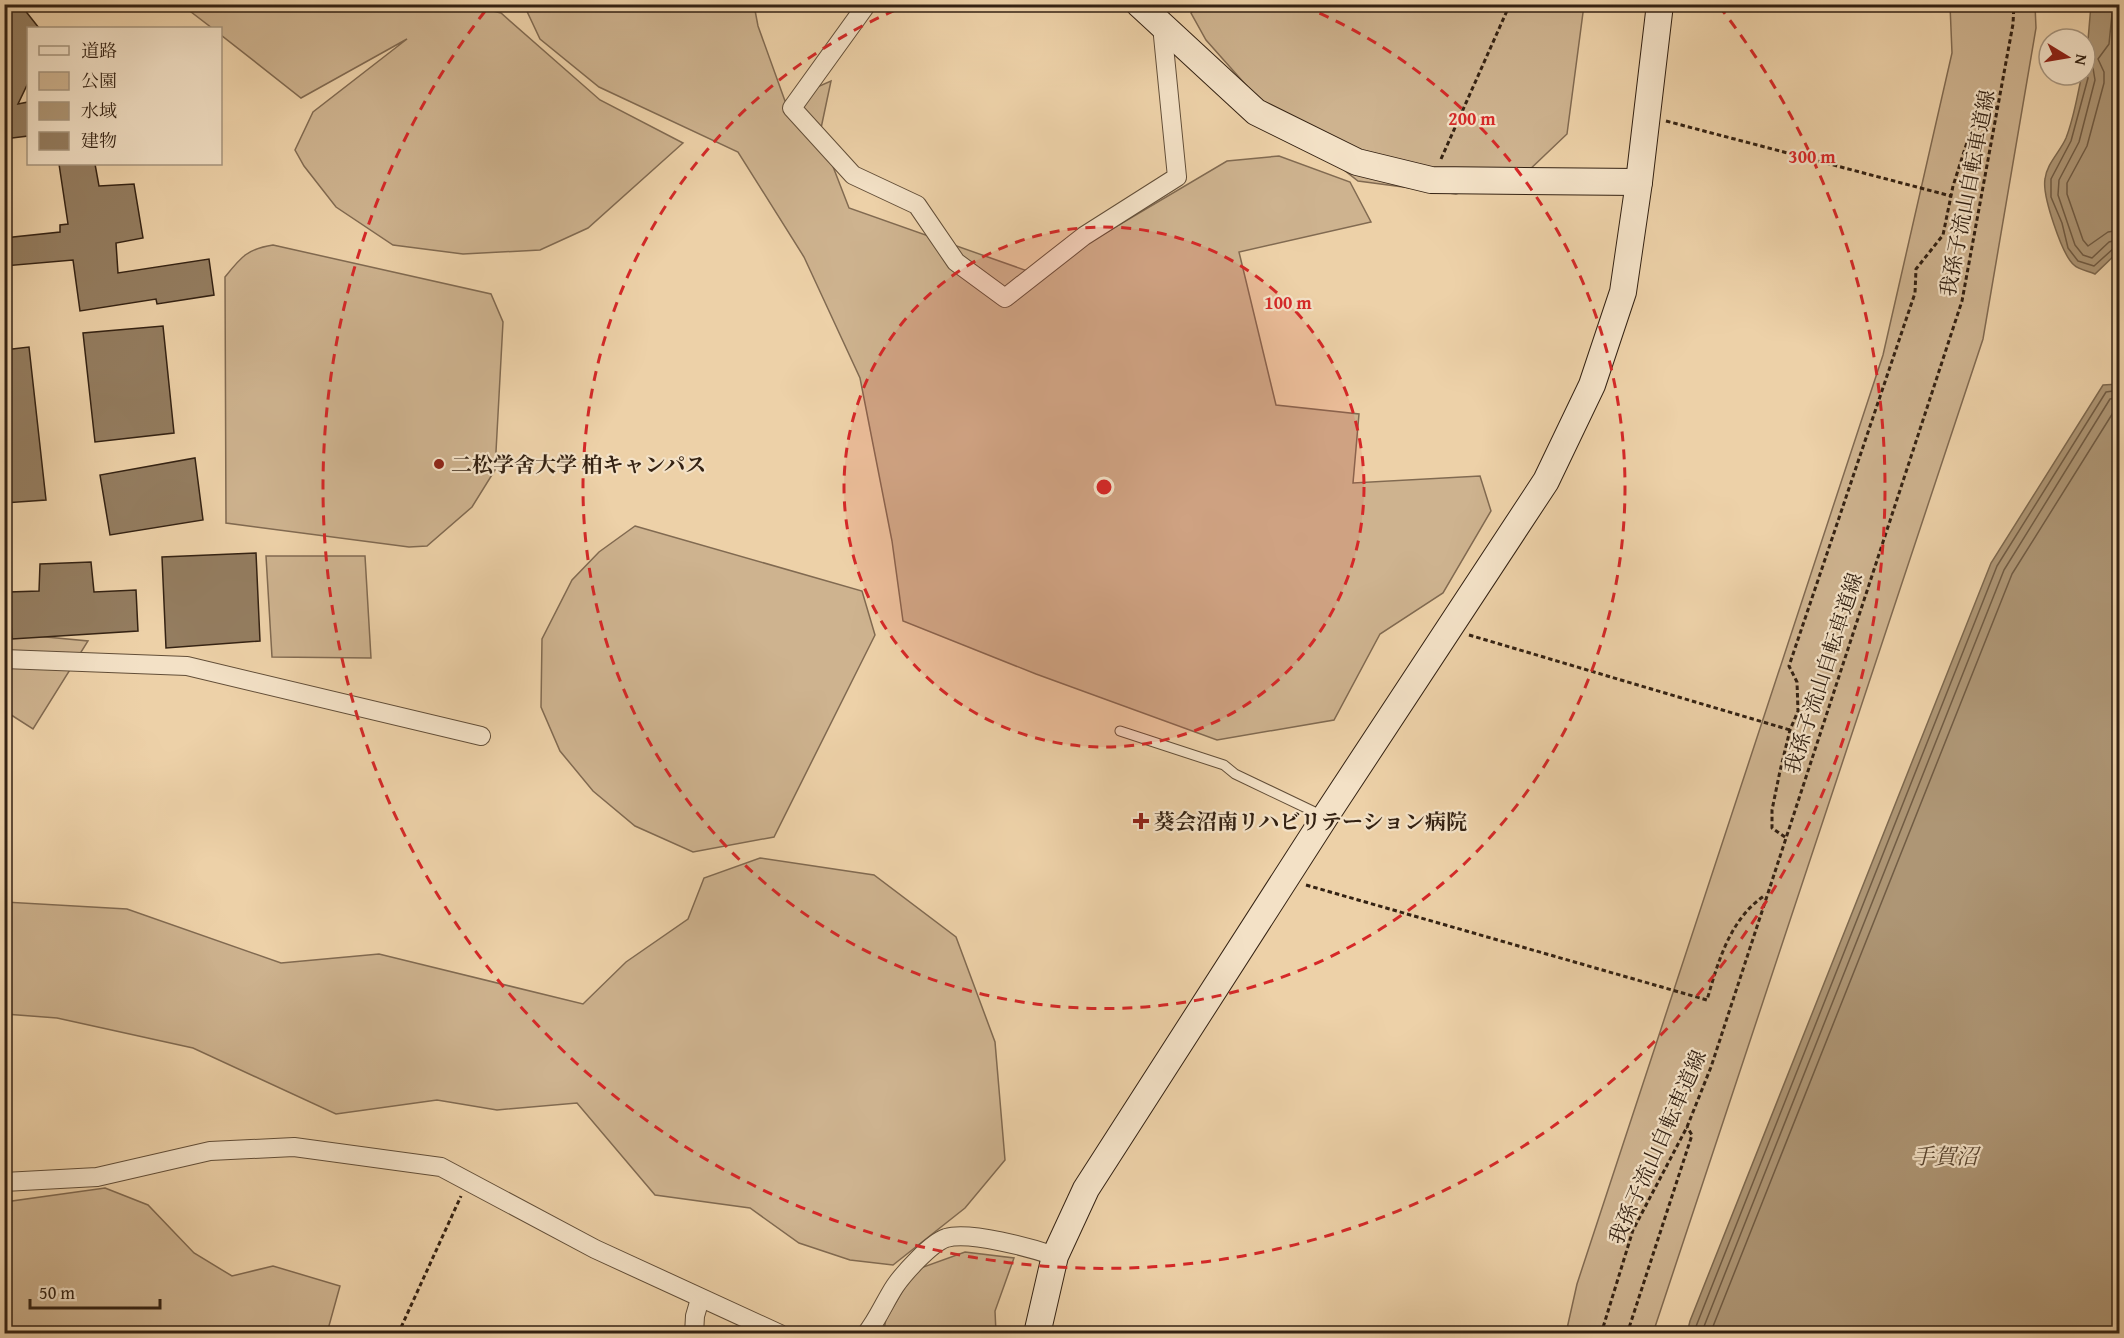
<svg xmlns="http://www.w3.org/2000/svg" width="2124" height="1338" font-family="'Gentium Book Plus','Noto Serif JP',serif">
  <rect width="100%" height="100%" fill="#edd1a8"/>
  <filter id="stains"><feTurbulence type="fractalNoise" baseFrequency=".00333" numOctaves="4"/><feColorMatrix values="0 0 0 0 .2 0 0 0 0 .09 0 0 0 0 .02 0 0 0 .5 -.17"/></filter>
  <radialGradient id="worn" r=".72"><stop offset=".6" stop-color="#630" stop-opacity="0"/><stop offset="1" stop-color="#630" stop-opacity=".3"/></radialGradient>
  <g fill="#ceb38f" stroke="#816a51" stroke-width="1.5">
    <path d="M1199,4L1584,5L1567,134L1526,173L1456,194L1358,181L1269,111L1206,40L1191,13Z"/>
    <path d="M469,5L501,13L600,100L683,143L588,228L540,250L463,254L393,245L336,207L304,166L295,150L313,112L407,39L301,98L221,35L220,28H212L182,5Z"/>
    <path d="M524,5H754L758,26L785,101L831,81L820,133L849,208L1036,274L1227,161L1279,156L1350,182L1371,222L1239,252L1276,405L1359,414L1353,483L1480,476L1491,511L1443,593L1380,634L1334,720L1217,740L1036,674L903,621L892,541L860,378L804,257L738,152L599,87L540,39Z"/>
    <path d="M1950,5H2035L2036,28L1983,339L1653,1333H1566L1577,1284L1883,355L1952,53Z"/>
    <path d="M273,245L491,294L503,322L495,470L472,507L427,546L409,547L226,523L225,277C241,257 247,249 273,245Z"/>
    <path d="M635,526L862,591L875,635L774,837L693,852L635,826L593,791L560,751L541,707L542,639L572,580L599,552Z"/>
    <path d="M266,556H365L371,658L272,657Z"/>
    <path d="M4,633L88,641L33,729L5,711Z"/>
    <path d="M760,858L874,875L956,937L995,1042L1005,1160L965,1208L893,1265L850,1260L799,1243L750,1208L655,1195L577,1103L497,1110L437,1100L336,1114L193,1048L57,1018L5,1014V902L127,909L281,963L379,954L583,1004L626,962L688,919L704,878Z"/>
    <path d="M105,1188L148,1205L194,1253L232,1276L273,1266L340,1286L327,1333H5V1202Z"/>
    <path d="M965,1252L1014,1258L995,1311L996,1333L883,1334L886,1319L915,1270Z"/>
  </g>
  <g fill="#ae9675" stroke="#7d684e" stroke-width="1.5">
    <path d="M2091,5H2120L2119,251L2095,274C2089,271 2079,270 2074,265C2062,255 2042,195 2045,179C2047,163 2060,152 2066,138C2074,118 2077,96 2082,75H2085Z"/>
    <path d="M2119,384V1333H1687L1690,1321L1991,563L2103,385Z"/>
  </g>
  <g fill="none" stroke-linecap="round" stroke-linejoin="round">
    <g stroke="#715c44" stroke-width="1.5">
      <path d="M2113,4L2109,44L2098,59L2104,72V83L2087,146L2067,183V194L2083,240L2088,246L2108,232L2120,230"/>
      <path d="M2085,62L2093,68L2095,80L2079,142L2059,180L2058,195L2075,245L2083,255L2092,258L2109,242L2120,239"/>
      <path d="M2085,71L2088,78L2071,141L2051,179V197L2062,223L2068,248L2078,261L2094,266L2114,248L2120,247"/>
      <path d="M1693,1334L1997,566L2106,392L2120,390"/>
      <path d="M1701,1334L2004,570L2110,399L2120,397"/>
      <path d="M1710,1334L2012,574L2116,408L2120,406"/>
    </g>
  </g>
  <g fill="#947d60" stroke="#342213" stroke-width="1.5">
    <path d="M4,4H20L39,28H28V83L18,104L28,102V136L4,139Z"/>
    <path d="M59,164H95L99,186L134,184L143,238L116,243L118,273L209,259L214,295L157,304L156,299L80,311L73,260L4,266V238L60,232V225L68,224Z"/>
    <path d="M163,326L174,433L95,442L83,333Z"/>
    <path d="M29,347L46,500L4,503V350Z"/>
    <path d="M195,458L203,520L110,535L100,475Z"/>
    <path d="M256,553L260,641L166,648L162,557Z"/>
    <path d="M91,562L94,592L136,590L138,631L12,639L9,592L39,591L40,564Z"/>
  </g>
  <g fill="none" stroke-linecap="round" stroke-linejoin="round">
    <g stroke="#624e38" stroke-width="11">
      <path id="lane" d="M1120,731L1224,765L1235,774L1323,816"/>
    </g>
    <g stroke="#624e38" stroke-width="20">
      <g id="street">
        <path d="M867,4L792,108L853,175L917,205L956,262L1005,298L1084,236L1177,177L1162,26"/>
        <path d="M4,659L187,666L481,736"/>
        <path d="M4,1182L97,1177L210,1151L294,1147L441,1167L595,1249L780,1334"/>
        <path d="M694,1334L695,1316L700,1299"/>
        <path d="M866,1334C878,1319 885,1301 895,1286C904,1273 931,1243 946,1238C970,1231 1031,1248 1055,1256"/>
      </g>
    </g>
    <g stroke="#342213" stroke-width="28">
      <g id="secondary">
        <path d="M1139,4L1256,112L1357,162L1431,180L1639,182"/>
        <path d="M1037,1334L1055,1256L1086,1189L1325,817L1546,481L1592,385L1623,292L1639,182L1660,4"/>
      </g>
    </g>
    <g stroke="#342213" stroke-width="3" stroke-dasharray="4.5 3" stroke-linecap="butt">
      <path d="M1666,121L1951,196"/>
      <path d="M1441,159L1510,4"/>
      <path d="M1469,635L1790,730"/>
      <path d="M1785,837L1772,828V810L1780,771L1790,730L1798,711L1797,682L1789,666L1915,293L1916,269L1943,235L1953,186L1979,105L1998,108"/>
      <path d="M1306,885L1707,1000C1718,962 1730,919 1764,896"/>
      <path d="M398,1334L461,1196"/>
      <path d="M1601,1334L1633,1230L1687,1127L1711,1067L1962,301L2013,24L2014,4"/>
      <path d="M1627,1334L1692,1135L1687,1127"/>
    </g>
    <use href="#lane" stroke="#f3e1c6" stroke-width="9"/>
    <use href="#street" stroke="#f3e1c6" stroke-width="18"/>
    <use href="#secondary" stroke="#f3e1c6" stroke-width="26"/>
  </g>
  <circle cx="1104" cy="487" r="260" fill="#d62828" fill-opacity=".12"/>
  <g fill="none" stroke="#d62828" stroke-width="3" stroke-dasharray="10 8">
    <circle cx="1104" cy="487" r="260"/>
    <path d="M1303 6A521 521 0 1 1 905 6"/>
    <path d="M1719 6A781 781 0 1 1 489 6"/>
  </g>
  <g fill="#8f2418" stroke="#f3e1c6" stroke-width="2">
    <circle cx="439" cy="464" r="6"/>
    <path d="M1138 812h6v6h6v6h-6v6h-6v-6h-6v-6h6z"/>
  </g>
  <g text-anchor="middle" dominant-baseline="central" stroke-width="4.5" stroke-linejoin="round" paint-order="stroke">
    <g font-size="21" fill="#342213" stroke="#f3e1c6">
      <text transform="translate(1967 193) rotate(-79)">我孫子流山自転車道線</text>
      <text transform="translate(1823 673) rotate(-72)">我孫子流山自転車道線</text>
      <text transform="translate(1657 1147) rotate(-66)">我孫子流山自転車道線</text>
    </g>
    <g font-size="21" font-weight="bold" fill="#342213" stroke="#f3e1c6" text-anchor="start">
      <text x="451" y="464">二松学舍大学 柏キャンパス</text>
      <text x="1154" y="821">葵会沼南リハビリテーション病院</text>
    </g>
    <g font-size="22" font-style="italic" fill="#594530" stroke="#f3e1c6">
      <text x="1945" y="1156">手賀沼</text>
    </g>
  </g>
  <circle cx="1104" cy="487" r="9" fill="#d62828" stroke="#f3e1c6" stroke-width="3"/>
  <g font-size="18" text-anchor="middle" font-weight="bold" fill="#d62828" stroke="#f3e1c6" stroke-width="4.5" stroke-linejoin="round" paint-order="stroke">
    <text x="1472" y="125">200 m</text>
    <text x="1812" y="163">300 m</text>
    <text x="1288" y="309">100 m</text>
  </g>
  <rect width="2124" height="1338" fill="none" stroke="#edd1a8" stroke-width="24"/>
  <rect x="6" y="6" width="2112" height="1326" fill="none" stroke="#342213" stroke-width="3"/>
  <rect x="12" y="12" width="2100" height="1314" fill="none" stroke="#342213" stroke-width="1.5"/>
  <rect x="27" y="27" width="195" height="138" fill="#f3e1c6" stroke="#a7957e" stroke-width="1.5"/>
  <rect x="39" y="46" width="30" height="9" fill="#f3e1c6" stroke="#a7957e" stroke-width="1.5"/>
  <text x="81" y="57" font-size="18" fill="#342213">道路</text>
  <rect x="39" y="72" width="30" height="18" fill="#ceb38f" stroke="#a7957e" stroke-width="1.5"/>
  <text x="81" y="87" font-size="18" fill="#342213">公園</text>
  <rect x="39" y="102" width="30" height="18" fill="#ae9675" stroke="#a7957e" stroke-width="1.5"/>
  <text x="81" y="117" font-size="18" fill="#342213">水域</text>
  <rect x="39" y="132" width="30" height="18" fill="#947d60" stroke="#a7957e" stroke-width="1.5"/>
  <text x="81" y="147" font-size="18" fill="#342213">建物</text>
  <g transform="translate(2067 57) rotate(101)"><circle r="28" fill="#f3e1c6" stroke="#a7957e" stroke-width="1.5"/>
  <path d="M0-4.5L10 22L0 15L-10 22Z" fill="#8f2418"/>
  <text y="-9" font-size="16" font-weight="bold" text-anchor="middle" fill="#342213">N</text>
  </g>
  <path d="M30 1299v9h130v-9" fill="none" stroke="#342213" stroke-width="3"/>
  <text x="39" y="1299" font-size="18" fill="#342213" stroke="#f3e1c6" stroke-width="4.5" paint-order="stroke">50 m</text>
  <rect width="100%" height="100%" filter="url(#stains)"/>
  <rect width="100%" height="100%" fill="url(#worn)"/>
</svg>
